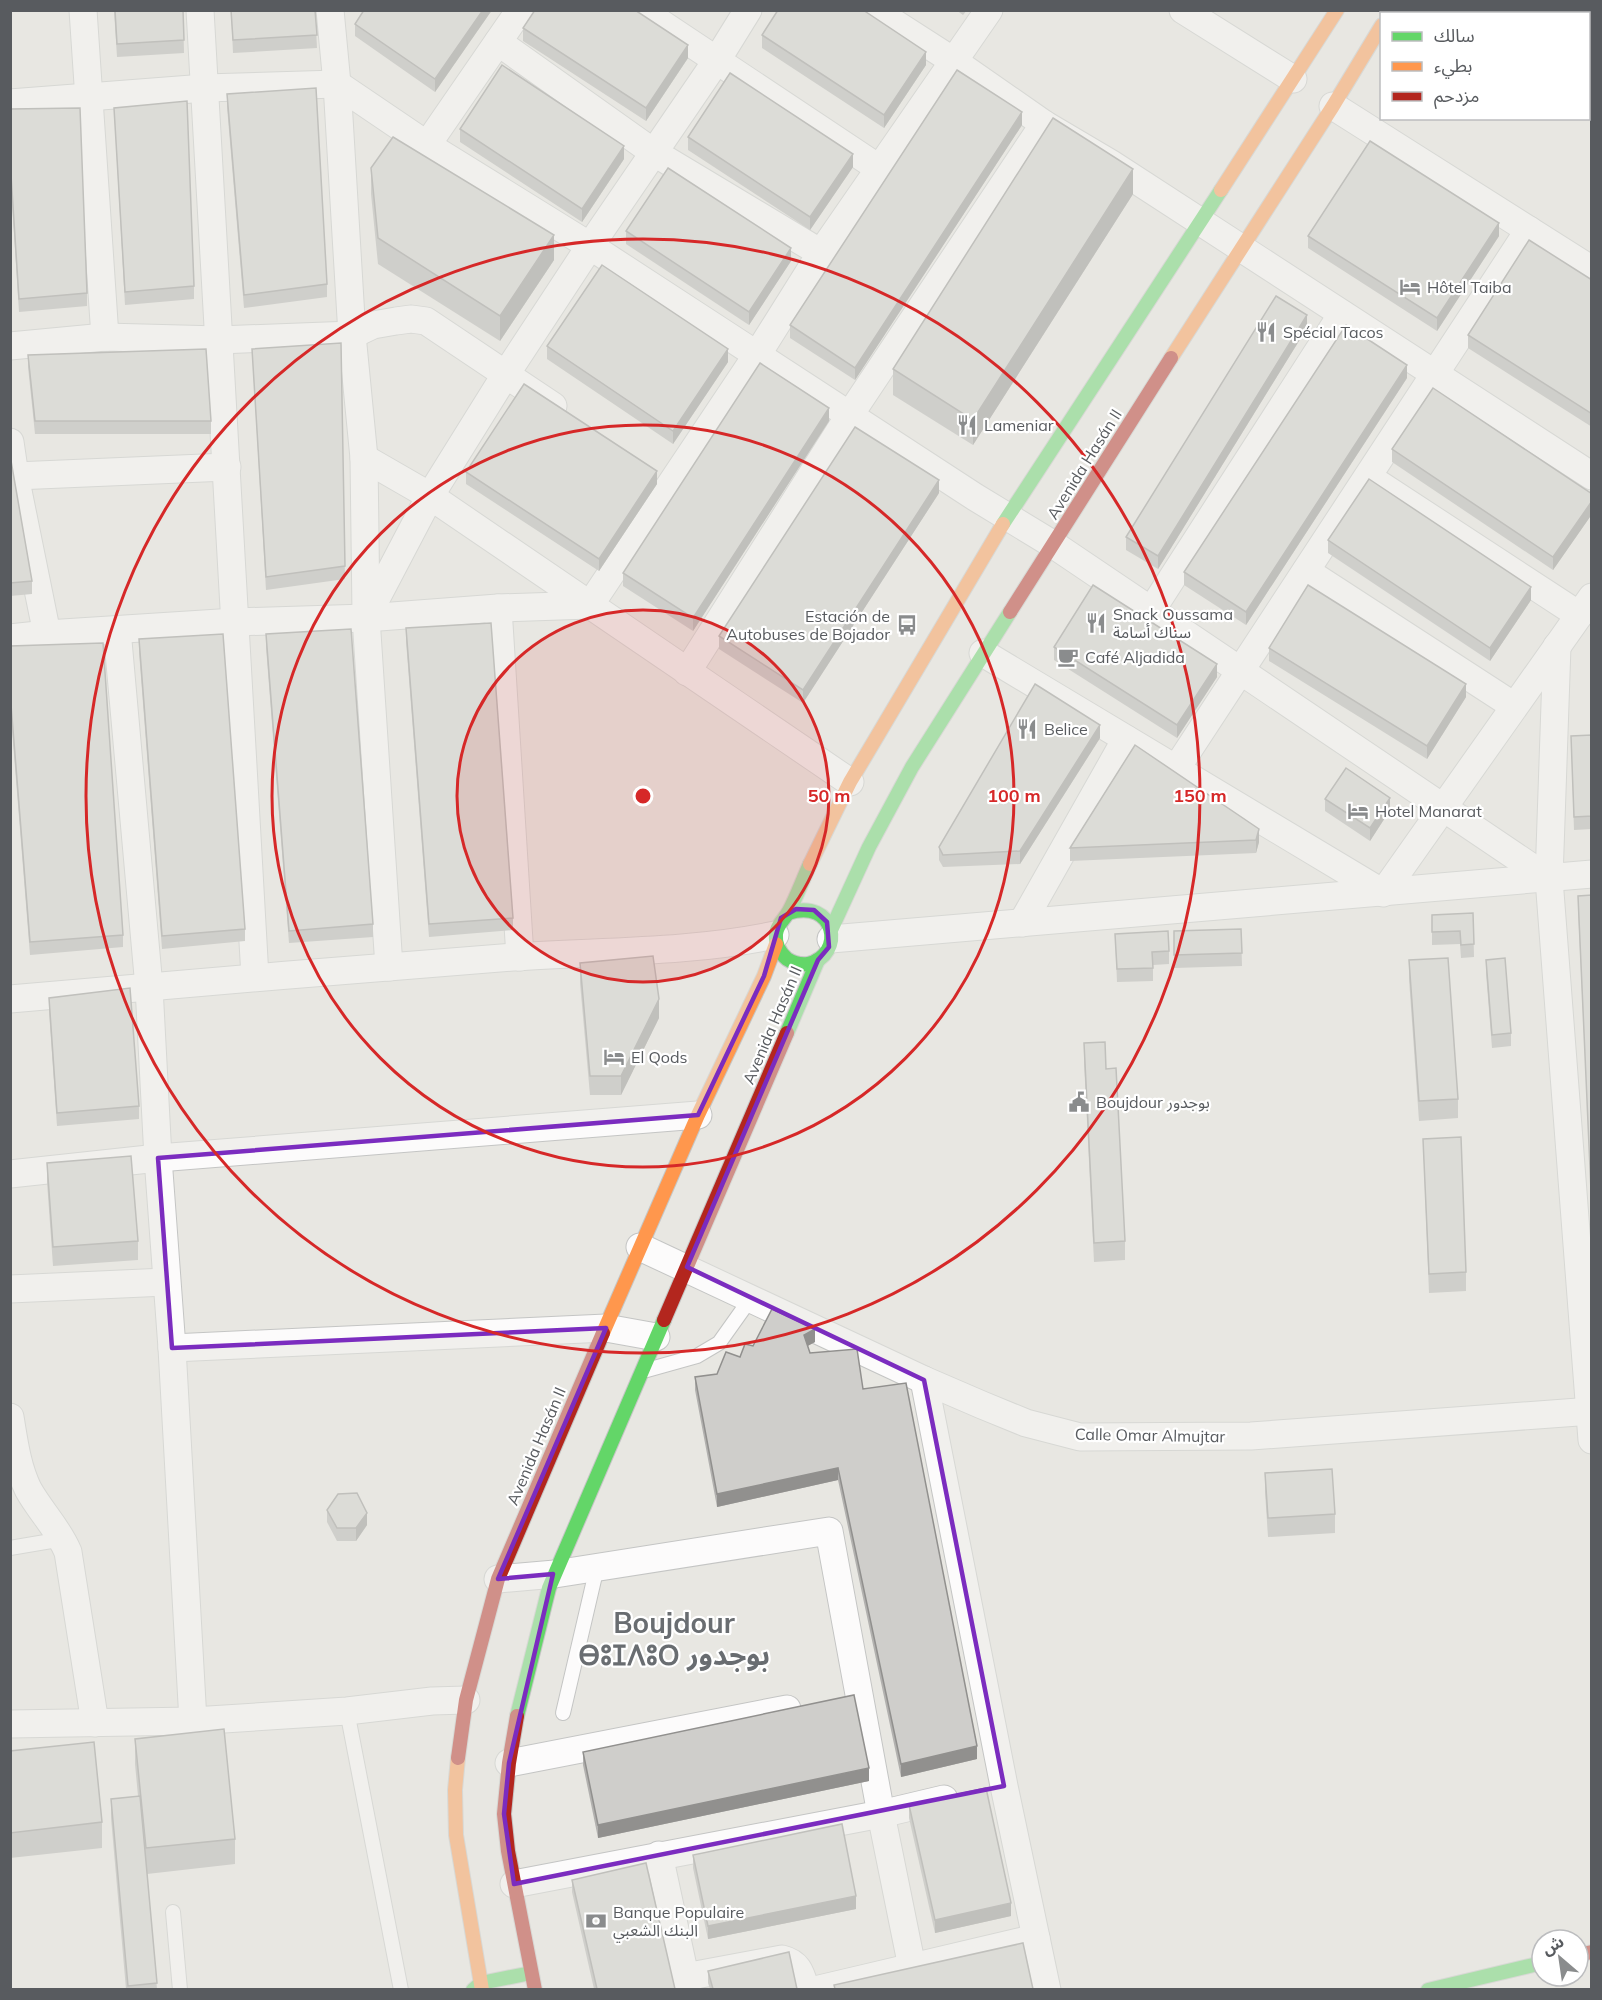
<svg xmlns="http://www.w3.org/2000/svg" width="1602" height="2000" font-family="Mulish,'Noto Sans Arabic','Noto Sans Tifinagh',sans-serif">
  <rect width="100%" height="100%" fill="#e8e7e2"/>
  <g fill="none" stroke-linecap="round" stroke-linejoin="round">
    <g stroke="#c4c5c4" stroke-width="16">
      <g id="lane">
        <path d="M647,1370L697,1356L719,1343L751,1298"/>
        <path d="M10,1548L63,1539"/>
        <path d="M347,1711L401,1990"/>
        <path d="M563,1713L597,1567"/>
        <path d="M173,1912L180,1990"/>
      </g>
    </g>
    <g stroke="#c4c5c4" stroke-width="29">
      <g id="street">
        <path d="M83,10L105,337"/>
        <path d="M200,10L255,977"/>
        <path d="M330,10L337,84L352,335L364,458L366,614"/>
        <path d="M641,10L880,169"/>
        <path d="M874,10L955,62L1044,124L1110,163L1592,476"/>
        <path d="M1183,10L1293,79"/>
        <path d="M498,42L653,152L821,253"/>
        <path d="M10,103L205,88L337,84L427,145L590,246L975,497L1054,545L1549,879"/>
        <path d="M1333,106L1592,270"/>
        <path d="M427,145L520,10"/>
        <path d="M10,346L105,337L219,340L352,335L373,325L396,321L411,319L426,321L553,406"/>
        <path d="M10,442L15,476L47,634"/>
        <path d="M364,458L430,496L850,782"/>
        <path d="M15,476L227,467"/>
        <path d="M1368,477L1579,615"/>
        <path d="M1306,571L1514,706"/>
        <path d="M590,605L757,355L821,253L989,10"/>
        <path d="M498,608L520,957"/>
        <path d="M1151,611L1342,314"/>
        <path d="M117,630L149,987L158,1158L172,1348L193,1721"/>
        <path d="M10,638L47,634L235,622L366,618L498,608L590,605"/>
        <path d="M1557,646L1549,879L1592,1440"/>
        <path d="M983,653L1383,893L1592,597"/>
        <path d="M687,672L849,416L1044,124"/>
        <path d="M1176,769L1529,230"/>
        <path d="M1022,923L1126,739"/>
        <path d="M831,939L1592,874"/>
        <path d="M389,967L366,618L430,496L506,374L590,246L717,60L748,10"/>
        <path d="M10,999C178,984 345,970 513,957C600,951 689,953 775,935"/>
        <path d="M10,1174L158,1158L698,1115"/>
        <path d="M640,1247L924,1380L982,1405L1026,1423L1080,1437L1251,1436L1592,1411"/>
        <path d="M10,1289L166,1282"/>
        <path d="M172,1348L606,1328L656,1337"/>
        <path d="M924,1380L1004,1786L1047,1990"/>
        <path d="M10,1417C14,1441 17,1466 28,1489C40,1511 58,1528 68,1552L95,1723"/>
        <path d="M498,1579L555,1574L829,1531L881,1814L912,1967"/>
        <path d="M10,1724L193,1721L347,1711L432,1701L466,1700"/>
        <path d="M509,1763L787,1709"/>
        <path d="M659,1855L688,1990"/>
        <path d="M514,1884L881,1814L944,1799"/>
        <path d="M685,1977L782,1959C799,1963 801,1974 806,1990"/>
        <path d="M815,1990L1036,1938"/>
      </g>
    </g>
    <g stroke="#c5c6c5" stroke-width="16">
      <g id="fast">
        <path d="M1003,524L1221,190"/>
        <path d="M788,913C836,897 846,955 808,964C800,965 793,963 787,959C780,953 775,944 776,934C777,924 785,919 789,911C797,896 803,879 810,864"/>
        <path d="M831,930L869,847L912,767L1010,612"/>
        <path d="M787,1033L818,960"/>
        <path d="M517,1716L549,1588L664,1320"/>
        <path d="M473,1990L481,1983L531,1973"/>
        <path d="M1428,1990L1542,1963"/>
      </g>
    </g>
    <g stroke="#c5c6c5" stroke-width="16">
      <g id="slow">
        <path d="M1221,190L1337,10"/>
        <path d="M1171,358L1333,106L1382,25"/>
        <path d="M810,864L850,782L1003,524"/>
        <path d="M603,1333L698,1115L764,976L776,944"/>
        <path d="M458,1758L455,1790L456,1835L482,1990"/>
      </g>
    </g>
    <g stroke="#c5c6c5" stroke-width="16">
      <g id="jam">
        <path d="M1010,612L1171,358"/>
        <path d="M664,1320L787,1033"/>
        <path d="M517,1716L509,1763L504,1814L508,1851L535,1990"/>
        <path d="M458,1758L466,1700L498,1579L603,1333"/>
        <path d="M1578,1955L1592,1952"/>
      </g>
    </g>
    <use href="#lane" stroke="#fcfbfb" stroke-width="14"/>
    <use href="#street" stroke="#fcfbfb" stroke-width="27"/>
    <use href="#fast" stroke="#63d668" stroke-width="14"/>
    <use href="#slow" stroke="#ff974d" stroke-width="14"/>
    <use href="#jam" stroke="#b3261e" stroke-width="14"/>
  </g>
  <g fill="#b2b1af">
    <path d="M114,10H183L184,53L117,57Z"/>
    <path d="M231,10H315L317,48L233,53Z"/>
    <path d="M364,10H492L435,92L355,36V24Z"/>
    <path d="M956,10H967L963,15Z"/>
    <path d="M523,28L688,58L646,121L523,41Z"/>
    <path d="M762,35L926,65L884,128L762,48Z"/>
    <path d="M227,94L327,284V297L244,308L227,107Z"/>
    <path d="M114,108L194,286V299L125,305Z"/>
    <path d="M10,109L87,293V306L19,312L10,172Z"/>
    <path d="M1022,125L855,380L790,338V325Z"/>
    <path d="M460,129L624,159L582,222L460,142Z"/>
    <path d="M688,137L853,167L810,230L688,150Z"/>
    <path d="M371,168L554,260L500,341L378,264L371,194Z"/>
    <path d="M1133,194L973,445L893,395V369Z"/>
    <path d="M626,231L791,261L749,325L626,244Z"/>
    <path d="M1308,236H1499L1437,331L1308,248Z"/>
    <path d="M1592,280V427L1468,348V335Z"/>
    <path d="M1307,328L1158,569L1126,550V537Z"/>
    <path d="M341,343L345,579L266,590L252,349Z"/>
    <path d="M547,346L728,362L673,444L547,359Z"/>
    <path d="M28,355L211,421V434H35L28,367Z"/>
    <path d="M1407,378L1246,625L1184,585V572Z"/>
    <path d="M829,421L693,631L623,586V573Z"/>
    <path d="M1392,449L1592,494V514L1553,570L1392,462Z"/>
    <path d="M10,455L32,581V594L10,596Z"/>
    <path d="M466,472L657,484L599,571L466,484Z"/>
    <path d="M939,493L803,703L719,649V636Z"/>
    <path d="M1328,540L1531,600L1490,661L1328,553Z"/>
    <path d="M406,628L513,918V930L429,937L406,641Z"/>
    <path d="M266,634L373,924V937L289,943L266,647Z"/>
    <path d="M139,639L245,929V941L162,949L139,652Z"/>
    <path d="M10,646L123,935V947L30,955L10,705Z"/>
    <path d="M1054,647L1217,677L1177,738L1054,660Z"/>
    <path d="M1269,648L1466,697L1427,759L1269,661Z"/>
    <path d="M1592,735V829L1574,830L1571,736Z"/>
    <path d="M1100,738L1020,864L943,867L939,860V847Z"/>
    <path d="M1135,745L1259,842L1256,853L1070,861V848Z"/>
    <path d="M1325,799L1390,810L1370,841L1325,811Z"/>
    <path d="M1592,895V1204L1578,909V896Z"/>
    <path d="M1473,913L1474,957L1461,958L1460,944L1432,945V915Z"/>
    <path d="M1241,929L1242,966L1174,968V931Z"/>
    <path d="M1115,934L1169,951V964L1153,965V981L1117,982Z"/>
    <path d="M1409,960L1458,1099V1118L1419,1121L1409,979Z"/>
    <path d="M1486,960L1511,1033V1046L1492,1048L1486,973Z"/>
    <path d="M580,963L659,1018L621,1095H590L580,983Z"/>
    <path d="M49,998L139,1106V1119L57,1126L49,1011Z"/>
    <path d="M1084,1043L1125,1241V1260L1094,1262L1084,1062Z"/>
    <path d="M1423,1139L1466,1272V1291L1429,1293Z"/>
    <path d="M47,1163L138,1241V1260L53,1266L47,1182Z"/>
    <path d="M815,1342L807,1346L810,1353L863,1389L977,1759L901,1777L838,1480L717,1507L695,1390V1377L717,1374L740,1357L753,1346Z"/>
    <path d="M1265,1473L1335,1514V1533L1268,1537L1265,1492Z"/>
    <path d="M327,1510L367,1525L356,1541H337L327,1522Z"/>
    <path d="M135,1739L235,1839V1864L147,1874L157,1989H126L111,1818V1799L138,1796L135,1764Z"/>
    <path d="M10,1751L102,1822V1848L10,1858Z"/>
    <path d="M583,1752L869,1781L598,1838L583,1765Z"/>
    <path d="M909,1805L1011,1916L935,1933L909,1818Z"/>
    <path d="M693,1855L856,1909L708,1939L693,1868Z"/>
    <path d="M572,1880L675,1989H594L572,1892Z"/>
    <path d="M708,1971L797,1989H710L708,1983Z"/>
  </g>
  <g fill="#91908e">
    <path d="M483,10H492L435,92V79Z"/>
    <path d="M688,45V58L646,121V108Z"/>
    <path d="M926,52V65L884,128V115Z"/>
    <path d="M1022,112V125L855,380V368Z"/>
    <path d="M624,146V159L582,222V209Z"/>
    <path d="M853,154V167L810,230V217Z"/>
    <path d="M1133,169V194L973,445V420Z"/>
    <path d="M1499,223V236L1437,331V318Z"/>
    <path d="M554,235V260L500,341V316Z"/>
    <path d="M791,248V261L749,325V312Z"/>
    <path d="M1307,315V328L1158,569V556Z"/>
    <path d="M728,349V362L673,444V431Z"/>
    <path d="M1407,365V378L1246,625V612Z"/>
    <path d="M829,408V421L693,631V618Z"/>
    <path d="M657,471V484L599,571V559Z"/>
    <path d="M939,480V493L803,703V690Z"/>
    <path d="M1592,501V514L1553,570V557Z"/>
    <path d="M1531,587V600L1490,661V648Z"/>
    <path d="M1217,664V677L1177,738V725Z"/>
    <path d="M1466,684V697L1427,759V746Z"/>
    <path d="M1100,725V738L1020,864V851Z"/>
    <path d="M1390,798V810L1370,841V828Z"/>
    <path d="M1259,829V842L1256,853V840Z"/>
    <path d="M659,999V1018L621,1095V1076Z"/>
    <path d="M815,1329V1342L804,1348V1335Z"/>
    <path d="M838,1468V1480L717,1507V1494Z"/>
    <path d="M367,1513V1525L356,1541V1528Z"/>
    <path d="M977,1746V1759L901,1777V1764Z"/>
    <path d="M869,1768V1781L598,1838V1825Z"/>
    <path d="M856,1896V1909L708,1939V1926Z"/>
    <path d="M1011,1903V1916L935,1933V1920Z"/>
  </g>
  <g fill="#cfcecb" stroke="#91908e" stroke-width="1.5">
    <path d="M115,10H183L184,40L117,44Z"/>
    <path d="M231,10H315L317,35L233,40Z"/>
    <path d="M364,10H483L435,79L355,24Z"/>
    <path d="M535,10H635L688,45L646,108L523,28Z"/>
    <path d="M778,10H863L926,52L884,115L762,35Z"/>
    <path d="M502,65L624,146L582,209L460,129Z"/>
    <path d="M957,70L1022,112L855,368L790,325Z"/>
    <path d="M730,73L853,154L810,217L688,137Z"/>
    <path d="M316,88L327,284L244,295L227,94Z"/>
    <path d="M187,101L194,286L125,292L114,108Z"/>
    <path d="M80,108L87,293L19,299L10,159V109Z"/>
    <path d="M1053,118L1133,169L973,420L893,369Z"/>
    <path d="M393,137L554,235L500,316L378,238L371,168Z"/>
    <path d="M1370,141L1499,223L1437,318L1308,236Z"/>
    <path d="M668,168L791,248L749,312L626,231Z"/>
    <path d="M1529,240L1592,280V414L1468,335Z"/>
    <path d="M602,265L728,349L673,431L547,346Z"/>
    <path d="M1276,296L1307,315L1158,556L1126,537Z"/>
    <path d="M1346,325L1407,365L1246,612L1184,572Z"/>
    <path d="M341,343L345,566L266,577L252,349Z"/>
    <path d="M206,349L211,421H35L28,355Z"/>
    <path d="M760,363L829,408L693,618L623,573Z"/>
    <path d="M524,384L657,471L599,559L466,472Z"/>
    <path d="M1433,388L1592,494V501L1553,557L1392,449Z"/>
    <path d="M855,427L939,480L803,690L719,636Z"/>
    <path d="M10,455L32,581L10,583Z"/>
    <path d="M1369,479L1531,587L1490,648L1328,540Z"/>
    <path d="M1093,585L1217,664L1177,725L1054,647Z"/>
    <path d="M1308,585L1466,684L1427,746L1269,648Z"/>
    <path d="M491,623L513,918L429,924L406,628Z"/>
    <path d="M351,629L373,924L289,931L266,634Z"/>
    <path d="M223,634L245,929L162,936L139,639Z"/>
    <path d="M103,643L123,935L30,942L10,692V646Z"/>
    <path d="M1035,684L1100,725L1020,851L943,855L939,847Z"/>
    <path d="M1592,735V816L1574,817L1571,736Z"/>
    <path d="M1135,745L1259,829L1256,840L1070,848Z"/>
    <path d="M1346,768L1390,798L1370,828L1325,799Z"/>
    <path d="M1592,895V1191H1591L1578,896Z"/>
    <path d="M1473,913L1474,944L1461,945L1460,931L1432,932V915Z"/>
    <path d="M1241,929L1242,953L1174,955V931Z"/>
    <path d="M1168,931L1169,951L1152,952L1153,968L1117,969L1115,934Z"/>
    <path d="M653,956L659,999L621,1076H590L580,963Z"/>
    <path d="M1448,958L1458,1099L1419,1101L1409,960Z"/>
    <path d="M1505,958L1511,1033L1492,1035L1486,960Z"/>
    <path d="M130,988L139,1106L57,1113L49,998Z"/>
    <path d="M1105,1042L1106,1069L1116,1068L1125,1241L1094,1243L1084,1043Z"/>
    <path d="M1461,1137L1466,1272L1429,1274L1423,1139Z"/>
    <path d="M131,1156L138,1241L53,1247L47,1163Z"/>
    <path d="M772,1309L815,1329L804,1335L810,1353L857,1349L863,1389L906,1383L977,1746L901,1764L838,1468L717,1494L695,1377L717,1374L726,1352L740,1357L745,1344L753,1346Z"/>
    <path d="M1332,1469L1335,1514L1268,1518L1265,1473Z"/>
    <path d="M357,1493L367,1513L356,1528H337L327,1510L338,1494Z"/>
    <path d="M854,1695L869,1768L598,1825L583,1752Z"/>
    <path d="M224,1729L235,1839L146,1848L135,1739Z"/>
    <path d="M94,1742L102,1822L10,1833V1751Z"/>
    <path d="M986,1788L1011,1903L935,1920L909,1805Z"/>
    <path d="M140,1796L157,1983L128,1986L111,1799Z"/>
    <path d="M842,1824L856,1896L708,1926L693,1855Z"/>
    <path d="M646,1863L675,1989H597L572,1880Z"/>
    <path d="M1023,1943L1033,1989H835L834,1985Z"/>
    <path d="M789,1952L797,1989H713L708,1971Z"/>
  </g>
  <path d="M0 0H1602V2000H0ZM796,909L814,910L827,922L829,947L818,960L687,1267L924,1380L1004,1786L514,1884L504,1814L509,1763L553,1574L498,1579L606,1328L172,1348L158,1158L698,1115L764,976L781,918Z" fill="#e8e7e2" fill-opacity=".55" fill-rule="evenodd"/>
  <path fill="none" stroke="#7b2cbf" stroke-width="4.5" stroke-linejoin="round" d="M796,909L814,910L827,922L829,947L818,960L687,1267L924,1380L1004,1786L514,1884L504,1814L509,1763L553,1574L498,1579L606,1328L172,1348L158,1158L698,1115L764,976L781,918Z"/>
  <circle cx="643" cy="796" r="186" fill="#d62828" fill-opacity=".12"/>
  <g fill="none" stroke="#d62828" stroke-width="3">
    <circle cx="643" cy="796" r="186"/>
    <circle cx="643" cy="796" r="371"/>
    <circle cx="643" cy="796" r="557"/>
  </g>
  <defs>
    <g id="hotel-bare" transform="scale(1.62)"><path d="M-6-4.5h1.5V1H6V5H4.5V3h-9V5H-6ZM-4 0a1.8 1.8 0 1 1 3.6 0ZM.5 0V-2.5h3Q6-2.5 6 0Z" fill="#8a8c8d" stroke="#fff" stroke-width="2.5" paint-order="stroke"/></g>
    <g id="restaurant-bare" transform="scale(1.62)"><path d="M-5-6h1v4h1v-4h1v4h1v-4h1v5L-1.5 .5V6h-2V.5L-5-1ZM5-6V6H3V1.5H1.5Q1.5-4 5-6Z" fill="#8a8c8d" stroke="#fff" stroke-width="2.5" paint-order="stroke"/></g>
    <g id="bus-bare" transform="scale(1.62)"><path d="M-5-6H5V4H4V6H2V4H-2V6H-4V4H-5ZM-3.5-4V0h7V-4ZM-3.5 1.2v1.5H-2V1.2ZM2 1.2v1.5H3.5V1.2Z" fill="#8a8c8d" stroke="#fff" stroke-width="2.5" paint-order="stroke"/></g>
    <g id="cafe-bare" transform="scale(1.62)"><path d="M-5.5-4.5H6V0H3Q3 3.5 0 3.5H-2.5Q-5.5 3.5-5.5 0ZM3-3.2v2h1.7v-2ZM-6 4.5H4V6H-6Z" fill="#8a8c8d" stroke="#fff" stroke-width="2.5" paint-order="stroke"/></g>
    <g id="civic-bare" transform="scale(1.62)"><path d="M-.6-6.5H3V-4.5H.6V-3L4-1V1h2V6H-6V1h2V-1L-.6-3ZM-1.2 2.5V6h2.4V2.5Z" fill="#8a8c8d" stroke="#fff" stroke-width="2.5" paint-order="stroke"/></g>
    <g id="bank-bare" transform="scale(1.62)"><path d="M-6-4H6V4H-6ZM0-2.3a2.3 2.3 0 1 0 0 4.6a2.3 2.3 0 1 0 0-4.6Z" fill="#8a8c8d" stroke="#fff" stroke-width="2.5" paint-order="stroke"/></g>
  </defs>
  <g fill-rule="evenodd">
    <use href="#hotel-bare" x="1410" y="287"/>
    <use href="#restaurant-bare" x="1266" y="332"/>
    <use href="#restaurant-bare" x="967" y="425"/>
    <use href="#restaurant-bare" x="1096" y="623"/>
    <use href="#bus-bare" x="907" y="625"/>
    <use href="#cafe-bare" x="1068" y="657"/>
    <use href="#restaurant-bare" x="1027" y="729"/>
    <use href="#hotel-bare" x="1358" y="811"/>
    <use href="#hotel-bare" x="614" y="1057"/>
    <use href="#civic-bare" x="1079" y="1102"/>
    <use href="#bank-bare" x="596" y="1921"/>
  </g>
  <g text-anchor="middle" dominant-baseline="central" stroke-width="4.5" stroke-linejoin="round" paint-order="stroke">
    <g font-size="16" fill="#585b5f" stroke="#fff" text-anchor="start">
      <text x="1427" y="287">Hôtel Taiba</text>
      <text x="1283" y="332">Spécial Tacos</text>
      <text x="984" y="425">Lameniar</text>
      <text x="1113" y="614">Snack Oussama<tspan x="1113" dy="18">سناك أسامة</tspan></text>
      <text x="890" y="616" text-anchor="end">Estación de<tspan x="890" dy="18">Autobuses de Bojador</tspan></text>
      <text x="1085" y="657">Café Aljadida</text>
      <text x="1044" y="729">Belice</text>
      <text x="1375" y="811">Hotel Manarat</text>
      <text x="631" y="1057">El Qods</text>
      <text x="1096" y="1102">Boujdour بوجدور</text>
      <text x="613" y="1912">Banque Populaire<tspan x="613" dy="18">البنك الشعبي</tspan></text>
    </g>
    <g font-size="16" fill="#585b5f" stroke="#fff">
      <text transform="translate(1084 464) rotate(-58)">Avenida Hasán II</text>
      <text transform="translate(772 1025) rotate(-67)">Avenida Hasán II</text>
      <text transform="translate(1150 1435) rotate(1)">Calle Omar Almujtar</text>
      <text transform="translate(536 1446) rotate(-67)">Avenida Hasán II</text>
    </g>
    <g font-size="28" font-weight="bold" fill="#696d71" stroke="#fff">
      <text x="674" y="1622">Boujdour<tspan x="674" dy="32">ⴱⵓⵊⴷⵓⵔ بوجدور</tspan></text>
    </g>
  </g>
  <circle cx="643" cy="796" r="9" fill="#d62828" stroke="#fff" stroke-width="3"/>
  <g font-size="18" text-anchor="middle" font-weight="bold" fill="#d62828" stroke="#fff" stroke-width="4.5" stroke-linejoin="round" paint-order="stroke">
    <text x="829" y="802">50 m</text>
    <text x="1014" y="802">100 m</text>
    <text x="1200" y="802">150 m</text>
  </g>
  <rect width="1602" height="2000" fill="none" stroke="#585b5f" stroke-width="24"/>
  <rect x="1380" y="12" width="210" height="108" fill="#ffffff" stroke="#bcbdbf" stroke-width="1.5"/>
  <rect x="1392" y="32" width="30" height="9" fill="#63d668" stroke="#bcbdbf" stroke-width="1.5"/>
  <text x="1434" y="42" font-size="18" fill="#585b5f">سالك</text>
  <rect x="1392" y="62" width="30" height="9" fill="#ff974d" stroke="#bcbdbf" stroke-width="1.5"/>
  <text x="1434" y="72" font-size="18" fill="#585b5f">بطيء</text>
  <rect x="1392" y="92" width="30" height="9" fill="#b3261e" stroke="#bcbdbf" stroke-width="1.5"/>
  <text x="1434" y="102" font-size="18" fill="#585b5f">مزدحم</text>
  <g transform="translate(1560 1958) rotate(331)"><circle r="28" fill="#ffffff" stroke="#bcbdbf" stroke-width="1.5"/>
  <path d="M0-4.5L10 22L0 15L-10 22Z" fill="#8a8c8d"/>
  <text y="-9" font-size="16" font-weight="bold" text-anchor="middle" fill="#585b5f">ش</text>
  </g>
</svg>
